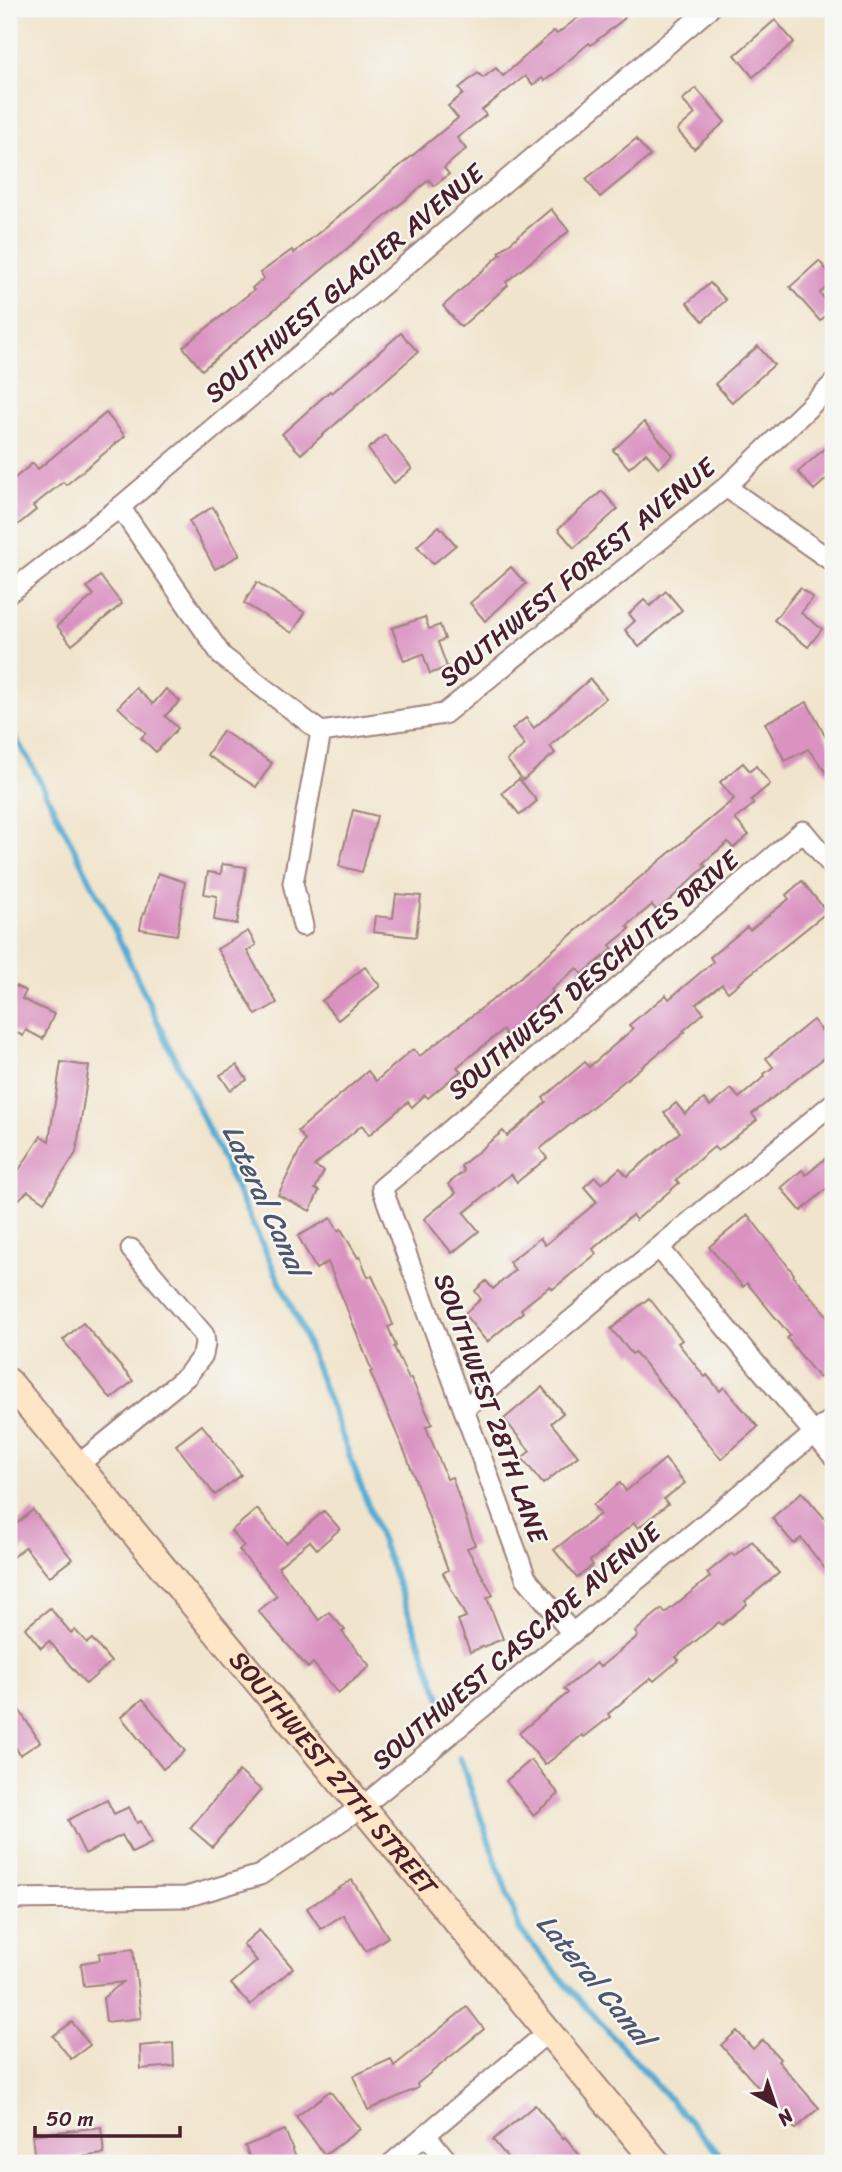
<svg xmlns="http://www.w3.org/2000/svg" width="842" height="2172" font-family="Sriracha,sans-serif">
  <rect width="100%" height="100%" fill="#f6f6f2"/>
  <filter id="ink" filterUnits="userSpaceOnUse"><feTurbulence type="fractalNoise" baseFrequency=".0143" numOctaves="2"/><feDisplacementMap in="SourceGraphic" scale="14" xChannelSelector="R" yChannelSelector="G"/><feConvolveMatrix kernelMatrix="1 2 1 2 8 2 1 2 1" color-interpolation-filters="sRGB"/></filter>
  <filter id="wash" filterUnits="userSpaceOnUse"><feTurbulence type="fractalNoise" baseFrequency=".00686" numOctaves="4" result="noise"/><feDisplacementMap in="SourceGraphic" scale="28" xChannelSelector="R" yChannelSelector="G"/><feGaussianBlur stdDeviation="1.57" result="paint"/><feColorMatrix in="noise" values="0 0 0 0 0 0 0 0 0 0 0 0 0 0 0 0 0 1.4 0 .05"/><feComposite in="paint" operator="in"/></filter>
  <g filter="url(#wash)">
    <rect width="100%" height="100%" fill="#f1e4cc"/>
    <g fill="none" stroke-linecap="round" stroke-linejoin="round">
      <g stroke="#55acd2" stroke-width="6">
        <path d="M9,728L29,760L102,903L301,1327L444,1707"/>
        <path d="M460,1758L520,1930L564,1982L727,2163"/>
      </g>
    </g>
    <g id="blocks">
      <g fill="#da92c1">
        <path d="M589,9H618L625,18L591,45L589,43L545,81L542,78L533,85L525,76L482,110L486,115L457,138L466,149L444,168L449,174L434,186L429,180L202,370L183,347L254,290L252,288L264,278L260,273L292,250L294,253L458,118L448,106L463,94L459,88L478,73L483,78L496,68L503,76L554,31L557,34Z"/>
        <path d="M775,20L794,42L753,77L735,55Z"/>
        <path d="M696,88L725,122L694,149L677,130L695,114L682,100Z"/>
        <path d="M636,139L650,156L600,197L586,179Z"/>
        <path d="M551,209L569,231L506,282L508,285L461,327L443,306L501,254L499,252Z"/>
        <path d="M819,261L833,277V281L820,293L833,309L820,321L790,287Z"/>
        <path d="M710,283L726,300L703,321L687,303Z"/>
        <path d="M401,333L418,352L301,454L282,434L330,391L332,393Z"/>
        <path d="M758,346L774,365L732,402L715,384Z"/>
        <path d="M106,413L125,436L66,485L63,482L33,506L36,510L9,532V483L33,463L38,469Z"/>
        <path d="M644,422L673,455L659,468L646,453L629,468L613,450Z"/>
        <path d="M385,435L412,469L394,483L368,449Z"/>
        <path d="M833,441V473L814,490L798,472Z"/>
        <path d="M602,491L618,509L574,548L558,529Z"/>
        <path d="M213,507L240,555L215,569L189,521Z"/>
        <path d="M439,526L456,545L433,564L417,546Z"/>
        <path d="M511,567L526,584L485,621L470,603Z"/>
        <path d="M100,576L122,604L72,645L57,626L94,595L87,587Z"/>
        <path d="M257,582L305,613L292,633L244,603Z"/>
        <path d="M800,588L813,598L801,613L822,629L808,647L774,620Z"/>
        <path d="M666,591L682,610L639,647L625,630L635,621L629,614L644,600L650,606Z"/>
        <path d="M425,617L429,629L440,625L445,639L438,642L447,667L430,674L423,654L404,661L392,628Z"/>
        <path d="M590,679L606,698L550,746L555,753L523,780L507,760L525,745L512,729L526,718L534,728Z"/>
        <path d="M136,688L153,704L166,689L180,701L165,716L178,728L156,752L141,738L146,733L118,707Z"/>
        <path d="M807,702L833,751V781L808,749L785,761L765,723Z"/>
        <path d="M223,731L272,763L256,787L207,755Z"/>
        <path d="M743,763L750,771L756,766L770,784L751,800L754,804L735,819L749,835L733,848L728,842L703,863L706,866L673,897L657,911L652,905L627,926L630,929L610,945L613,949L582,974L577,968L551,990L553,992L535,1007L538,1010L507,1036L503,1030L457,1067L461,1071L428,1098L425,1095L412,1107L408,1102L369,1135L362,1125L314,1166L324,1171L315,1189L319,1191L310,1211L278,1195L305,1140L298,1131L368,1071L376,1081L413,1049L420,1056L500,994L734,799L720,782Z"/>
        <path d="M519,779L537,801L520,815L502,793Z"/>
        <path d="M353,810L377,816L362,872L339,866Z"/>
        <path d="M222,864L246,867L237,924L214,920L217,896L204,894L208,872L221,874Z"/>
        <path d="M158,873L185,882L177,935L140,929L143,913H145Z"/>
        <path d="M802,881L827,912L728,992L722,984L696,1004L704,1013L683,1031L685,1032L540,1149L547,1158L517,1182L511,1174L464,1213L479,1231L452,1253L424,1219L456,1193L448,1184L464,1171L461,1166L503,1131L507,1136L531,1116L546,1102L543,1098L585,1062L589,1067L633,1029L629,1025L666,995L669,999L713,962L710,957L747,927L750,930L789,899L786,895Z"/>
        <path d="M396,894L421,896L416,937L373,932L375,916L393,918Z"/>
        <path d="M248,931L256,945L247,951L277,1003L256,1015L217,949Z"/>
        <path d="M365,967L380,986L338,1020L322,1001Z"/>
        <path d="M9,983L26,991L22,999L54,1014L43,1039L26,1030L23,1036L9,1029Z"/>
        <path d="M833,1019V1051L752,1114L757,1120L718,1151L714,1147L691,1166L676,1180L679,1183L636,1220L632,1215L593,1249L596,1254L553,1289L550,1286L521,1309L523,1312L487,1342L464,1314L481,1299L475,1291L486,1281L493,1289L515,1270L509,1262L540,1238L545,1245L597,1202L584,1187L595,1177L602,1184L620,1168L627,1176L680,1132L664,1113L676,1103L685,1114L704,1099L710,1106L731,1089L739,1098L765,1076L764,1074L773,1067L766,1058L813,1020L821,1030Z"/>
        <path d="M61,1062L89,1066L76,1153L44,1202L28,1191L9,1208V1185L41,1136L49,1141Z"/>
        <path d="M237,1065L247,1080L230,1090L220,1075Z"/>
        <path d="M833,1152V1183L801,1211L781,1188L802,1170L806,1175Z"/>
        <path d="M748,1215L794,1274L793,1276L833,1322V1366L819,1378L787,1338L790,1335L747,1283L743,1287L709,1247Z"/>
        <path d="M331,1218L338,1231L341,1229L358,1258L360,1257L368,1277L372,1276L385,1304L393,1325L388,1327L396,1346L394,1347L409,1379L411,1378L432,1424L426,1427L447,1479L452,1477L475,1545L467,1548L493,1595L487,1598L503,1639L470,1652L458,1620L466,1617L443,1573L448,1570L407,1457L370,1372L372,1371L328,1262L316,1269L298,1236Z"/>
        <path d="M649,1298L682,1340L678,1343L705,1377L707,1375L720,1391L724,1387L758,1427L721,1459L635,1352L632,1354L611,1329Z"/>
        <path d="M83,1323L133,1381L111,1399L63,1340Z"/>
        <path d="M542,1387L563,1413L551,1423L578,1456L543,1484L522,1458L530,1451L504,1419Z"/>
        <path d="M202,1425L241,1475L215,1495L176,1445Z"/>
        <path d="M665,1459L685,1483L664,1499L668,1504L638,1528L634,1523L606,1546L607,1548L590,1561L593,1565L577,1578L554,1550L600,1514L593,1505L620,1483L626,1491Z"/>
        <path d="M802,1492L833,1528V1579L801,1538L794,1544L772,1518Z"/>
        <path d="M257,1509L286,1543L324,1511L340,1529L317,1549L310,1541L278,1567L319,1620L329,1612L345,1630L342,1632L370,1666L338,1693L313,1663L308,1668L258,1611L277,1596L239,1550L244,1546L231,1531Z"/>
        <path d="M33,1510L72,1559L49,1577L25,1547L9,1560V1530Z"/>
        <path d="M752,1541L779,1573L745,1601L747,1604L722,1625L719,1622L676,1657L679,1660L654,1681L651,1678L608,1714L610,1717L584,1737L582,1735L545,1765L519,1733L568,1693L564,1689L596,1663L600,1667L638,1636L635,1632L647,1621L662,1609L665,1613L710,1577L707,1573L732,1553L734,1556Z"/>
        <path d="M50,1608L71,1633L75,1630L87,1643L92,1639L111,1662L86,1684L49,1641L41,1648L25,1628Z"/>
        <path d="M143,1699L185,1751L163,1769L121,1717Z"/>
        <path d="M18,1708L40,1742L20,1755L15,1746L9,1750V1714Z"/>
        <path d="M531,1760L559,1794L533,1815L506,1781Z"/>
        <path d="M239,1771L261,1790L212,1847L190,1828Z"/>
        <path d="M107,1800L114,1814L129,1807L137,1823L141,1821L152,1843L132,1853L122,1835L85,1854L68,1820Z"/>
        <path d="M352,1880L388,1937L366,1951L343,1915L321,1929L307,1908Z"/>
        <path d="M259,1930L293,1968L250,2005L231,1984L257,1961L243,1944Z"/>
        <path d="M133,1949L141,2018L106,2022L103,1998L123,1982L84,1986L81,1963L100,1960L99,1953Z"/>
        <path d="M467,2007L484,2029L417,2084L418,2088L368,2110L353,2076L391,2059L394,2066Z"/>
        <path d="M72,2022L90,2045L71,2059L53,2036Z"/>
        <path d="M737,2031L753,2049L763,2040L780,2059L778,2061L819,2108L795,2129L721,2045Z"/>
        <path d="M173,2043L174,2066L141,2069L140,2046Z"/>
        <path d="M330,2091L360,2129L325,2155L296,2117Z"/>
        <path d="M535,2105L563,2139L565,2137L586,2163H512L493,2140Z"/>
        <path d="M101,2127L104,2154L35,2162L32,2135Z"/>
        <path d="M285,2130L298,2163H252L245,2146Z"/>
      </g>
    </g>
  </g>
  <g filter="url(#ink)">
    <use href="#blocks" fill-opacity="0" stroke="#9e827c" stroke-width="2"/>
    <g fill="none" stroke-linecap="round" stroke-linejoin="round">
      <g stroke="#9e827c" stroke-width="23">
        <g id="street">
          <path d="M726,487L833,562"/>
          <path d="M120,507L222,656L321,732"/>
          <path d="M9,593L120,507L709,9"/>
          <path d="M321,732L444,714L726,487L833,384"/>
          <path d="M303,926L293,883L321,732"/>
          <path d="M660,1249L833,1456"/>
          <path d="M464,1409L833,1103"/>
          <path d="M78,1465L187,1376L203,1355L205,1344L204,1335L131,1249"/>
          <path d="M572,1633L526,1578L382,1188L803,831L833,867"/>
          <path d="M9,1899L186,1897L260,1875L362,1807L833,1418"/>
          <path d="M426,2135L449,2163"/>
          <path d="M392,2163L548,2032"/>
        </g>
      </g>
      <g stroke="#9e827c" stroke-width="30">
        <g id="secondary">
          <path id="s1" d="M9,1382L657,2163"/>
        </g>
      </g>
      <use href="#street" stroke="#fff" stroke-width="19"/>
      <use href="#secondary" stroke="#fee5c5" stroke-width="26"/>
    </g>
  </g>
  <g text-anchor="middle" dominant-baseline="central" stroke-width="5" stroke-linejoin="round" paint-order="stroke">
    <g font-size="26" fill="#4a1f2b" stroke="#f6f6f2">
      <text transform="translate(344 283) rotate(-40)">SOUTHWEST GLACIER AVENUE</text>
      <text transform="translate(577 572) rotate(-39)">SOUTHWEST FOREST AVENUE</text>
      <text transform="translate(593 975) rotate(-40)">SOUTHWEST DESCHUTES DRIVE</text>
      <text transform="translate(491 1408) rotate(70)">SOUTHWEST 28TH LANE</text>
      <text transform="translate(516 1646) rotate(-40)">SOUTHWEST CASCADE AVENUE</text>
      <text stroke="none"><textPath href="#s1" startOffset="508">SOUTHWEST 27TH STREET</textPath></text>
    </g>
    <g font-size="28" font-style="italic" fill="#4e576e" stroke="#f6f6f2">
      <text transform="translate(265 1200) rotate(65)">Lateral Canal</text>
      <text transform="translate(595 1980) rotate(50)">Lateral Canal</text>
    </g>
  </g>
  <rect width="842" height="2172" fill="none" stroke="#f6f6f2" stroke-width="35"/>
  <g transform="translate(775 2105) rotate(140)" stroke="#f6f6f2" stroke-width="5" paint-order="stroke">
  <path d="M0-5L12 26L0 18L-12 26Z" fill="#4a1f2b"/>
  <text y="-10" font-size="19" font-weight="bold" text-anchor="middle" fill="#4a1f2b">N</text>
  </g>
  <path d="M35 2126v10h145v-10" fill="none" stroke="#4a1f2b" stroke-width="3.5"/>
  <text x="46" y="2126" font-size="21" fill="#4a1f2b" stroke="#f6f6f2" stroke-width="5" paint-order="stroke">50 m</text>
</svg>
